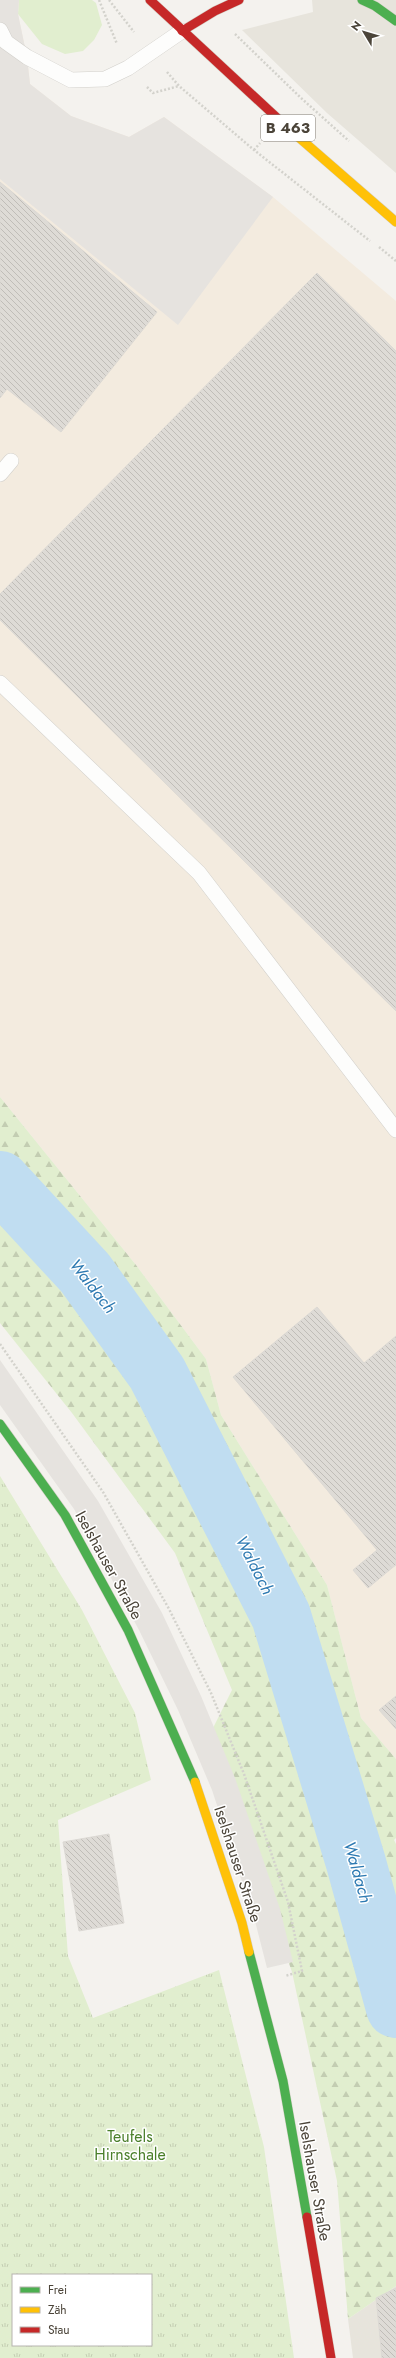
<svg xmlns="http://www.w3.org/2000/svg" width="396" height="2358" font-family="Jost,sans-serif">
  <defs>
    <pattern id="forest-firs" width="22" height="20" patternUnits="userSpaceOnUse"><rect width="22" height="20" fill="#e1eecf"/><path d="M5 1l3.5 6h-7zM16 11l3.5 6h-7z" fill="#c3cdb2"/></pattern>
    <pattern id="park-tufts" width="24" height="20" patternUnits="userSpaceOnUse"><rect width="24" height="20" fill="#e1eecf"/><path d="M3 7l-1-3M5 7V3M7 7l1-3M15 17l-1-3M17 17v-4M19 17l1-3" fill="none" stroke="#c3cdb2"/></pattern>
    <pattern id="building-back-hatch" width="6" height="6" patternUnits="userSpaceOnUse"><rect width="6" height="6" fill="#dedbd6"/><path d="M-1 5l2 2M0 0l6 6M5-1l2 2" fill="none" stroke="#c0bdb8"/></pattern>
  </defs>
  <rect width="100%" height="100%" fill="#f4f2ee"/>
  <g fill="#e7e4dc">
    <path d="M312,0H396V173L327,113L242,30L313,12Z"/>
    <path d="M396,2286V2358H353L348,2319Z"/>
  </g>
  <path fill="#f3ebdf" d="M0,0H19L18,14L27,57L30,84L71,116L129,137L164,117L273,197L396,301V1759L361,1718L327,1585L221,1415L206,1359L136,1265L0,1097Z"/>
  <path fill="#e1eecf" d="M19,0H92L96,3L102,25L94,40L83,51L65,54L42,44L18,14Z"/>
  <path fill="url(#forest-firs)" d="M0,1097L136,1265L206,1359L221,1415L327,1585L361,1718L396,1759V1838L394,1840L396,1844V2286L348,2319L337,2181L292,1972L210,1734L232,1690L175,1553L72,1413L0,1323Z"/>
  <path fill="url(#park-tufts)" fill-rule="evenodd" d="M0,1476L82,1610L135,1713L151,1780L58,1820L68,1956L93,2018L219,1970L264,2147L294,2358H0ZM13,2275H151V2345H13Z"/>
  <g fill="#e6e3df">
    <path d="M0,0H19L18,14L27,57L30,84L71,116L129,137L164,117L273,197L178,325L0,179Z"/>
    <path d="M0,1360L98,1501L162,1613L201,1696L235,1778L280,1909L293,1962L267,1968L255,1921L212,1790L178,1710L139,1630L74,1509L0,1405Z"/>
  </g>
  <g fill="none" stroke-linecap="round" stroke-linejoin="round">
    <path stroke="#c0ddf1" stroke-width="60" d="M0,1181L85,1273L157,1373L281,1616L356,1863L396,2008"/>
  </g>
  <g fill="url(#building-back-hatch)" stroke="#dcd9d4">
    <path d="M0,182L157,312L61,432L7,389L0,398Z"/>
    <path d="M317,273L396,351V1011L0,620V594Z"/>
    <path d="M317,1307L364,1363L396,1336V1565L392,1568L233,1377Z"/>
    <path d="M377,1550L392,1568L368,1588L353,1570Z"/>
    <path d="M396,1696V1729L379,1710Z"/>
    <path d="M109,1834L124,1923L79,1931L63,1842Z"/>
    <path d="M396,2288V2358H382L376,2298Z"/>
  </g>
  <g fill="none" stroke-linecap="round" stroke-linejoin="round">
    <g stroke="#d2d0cb" stroke-width="16">
      <g id="lane">
        <path d="M0,30L6,42L27,57L71,80L105,79L128,68L182,31"/>
        <path d="M0,474L11,461"/>
        <path d="M0,683L199,873L396,1130"/>
      </g>
    </g>
    <g stroke="#d3cfc5" stroke-width="10">
      <g id="fast">
        <path d="M362,0L375,6L396,21"/>
        <path d="M0,1424L65,1515L128,1630L195,1782"/>
        <path d="M249,1952L283,2081L307,2217"/>
      </g>
    </g>
    <g stroke="#d3cfc5" stroke-width="10">
      <g id="slow">
        <path d="M288,128L396,222"/>
        <path d="M195,1782L242,1923L249,1952"/>
      </g>
    </g>
    <g stroke="#d3cfc5" stroke-width="10">
      <g id="jam">
        <path d="M150,0L288,128"/>
        <path d="M182,31L215,11L239,0"/>
        <path d="M307,2217L331,2358"/>
      </g>
    </g>
    <g stroke="#d3d2cc" stroke-width="2.5" stroke-dasharray="2 2" stroke-linecap="butt">
      <path d="M99,0L117,44"/>
      <path d="M109,0L134,32"/>
      <path d="M235,34L301,98L349,141"/>
      <path d="M167,72L179,86L254,150L370,241"/>
      <path d="M147,87L153,93L179,86"/>
      <path d="M254,150L260,143"/>
      <path d="M379,247L396,261"/>
      <path d="M0,1344L103,1492L169,1609L211,1693L244,1774L288,1902L302,1971L285,1976"/>
    </g>
    <use href="#lane" stroke="#fdfdfc" stroke-width="15"/>
    <use href="#fast" stroke="#4caf50" stroke-width="9"/>
    <use href="#slow" stroke="#ffc107" stroke-width="9"/>
    <use href="#jam" stroke="#c62828" stroke-width="9"/>
  </g>
  <g text-anchor="middle" dominant-baseline="central" stroke-width="3" stroke-linejoin="round" paint-order="stroke">
    <rect fill="#fff" stroke="#817c74" stroke-width="1" x="261" y="115" width="54" height="26" rx="3"/>
    <g font-size="15" font-weight="bold" fill="#4b4439">
      <text x="288" y="128">B 463</text>
    </g>
    <g font-size="16" fill="#4b4439" stroke="#fff">
      <text transform="translate(109 1565) rotate(61)">Iselshauser Straße</text>
      <text transform="translate(238 1864) rotate(72)">Iselshauser Straße</text>
      <text transform="translate(315 2181) rotate(80)">Iselshauser Straße</text>
    </g>
    <g font-size="16" fill="#4a7f2a" stroke="#fff">
      <text x="130" y="2136">Teufels<tspan x="130" dy="18">Hirnschale</tspan></text>
    </g>
    <g font-size="17" font-style="italic" fill="#2e7ab2" stroke="#fff">
      <text transform="translate(93 1286) rotate(52)">Waldach</text>
      <text transform="translate(255 1565) rotate(63)">Waldach</text>
      <text transform="translate(358 1872) rotate(74)">Waldach</text>
    </g>
  </g>
  <rect x="12" y="2274" width="140" height="72" fill="#ffffff" stroke="#b7b4b0"/>
  <rect x="20" y="2287" width="20" height="6" fill="#4caf50" stroke="#b7b4b0"/>
  <text x="48" y="2294" font-size="12" fill="#4b4439">Frei</text>
  <rect x="20" y="2307" width="20" height="6" fill="#ffc107" stroke="#b7b4b0"/>
  <text x="48" y="2314" font-size="12" fill="#4b4439">Zäh</text>
  <rect x="20" y="2327" width="20" height="6" fill="#c62828" stroke="#b7b4b0"/>
  <text x="48" y="2334" font-size="12" fill="#4b4439">Stau</text>
  <g transform="translate(364 32) rotate(308)" stroke="#ffffff" stroke-width="3" paint-order="stroke">
  <path d="M0-3L7 15L0 10L-7 15Z" fill="#4b4439"/>
  <text y="-6" font-size="11" font-weight="bold" text-anchor="middle" fill="#4b4439">N</text>
  </g>
</svg>
